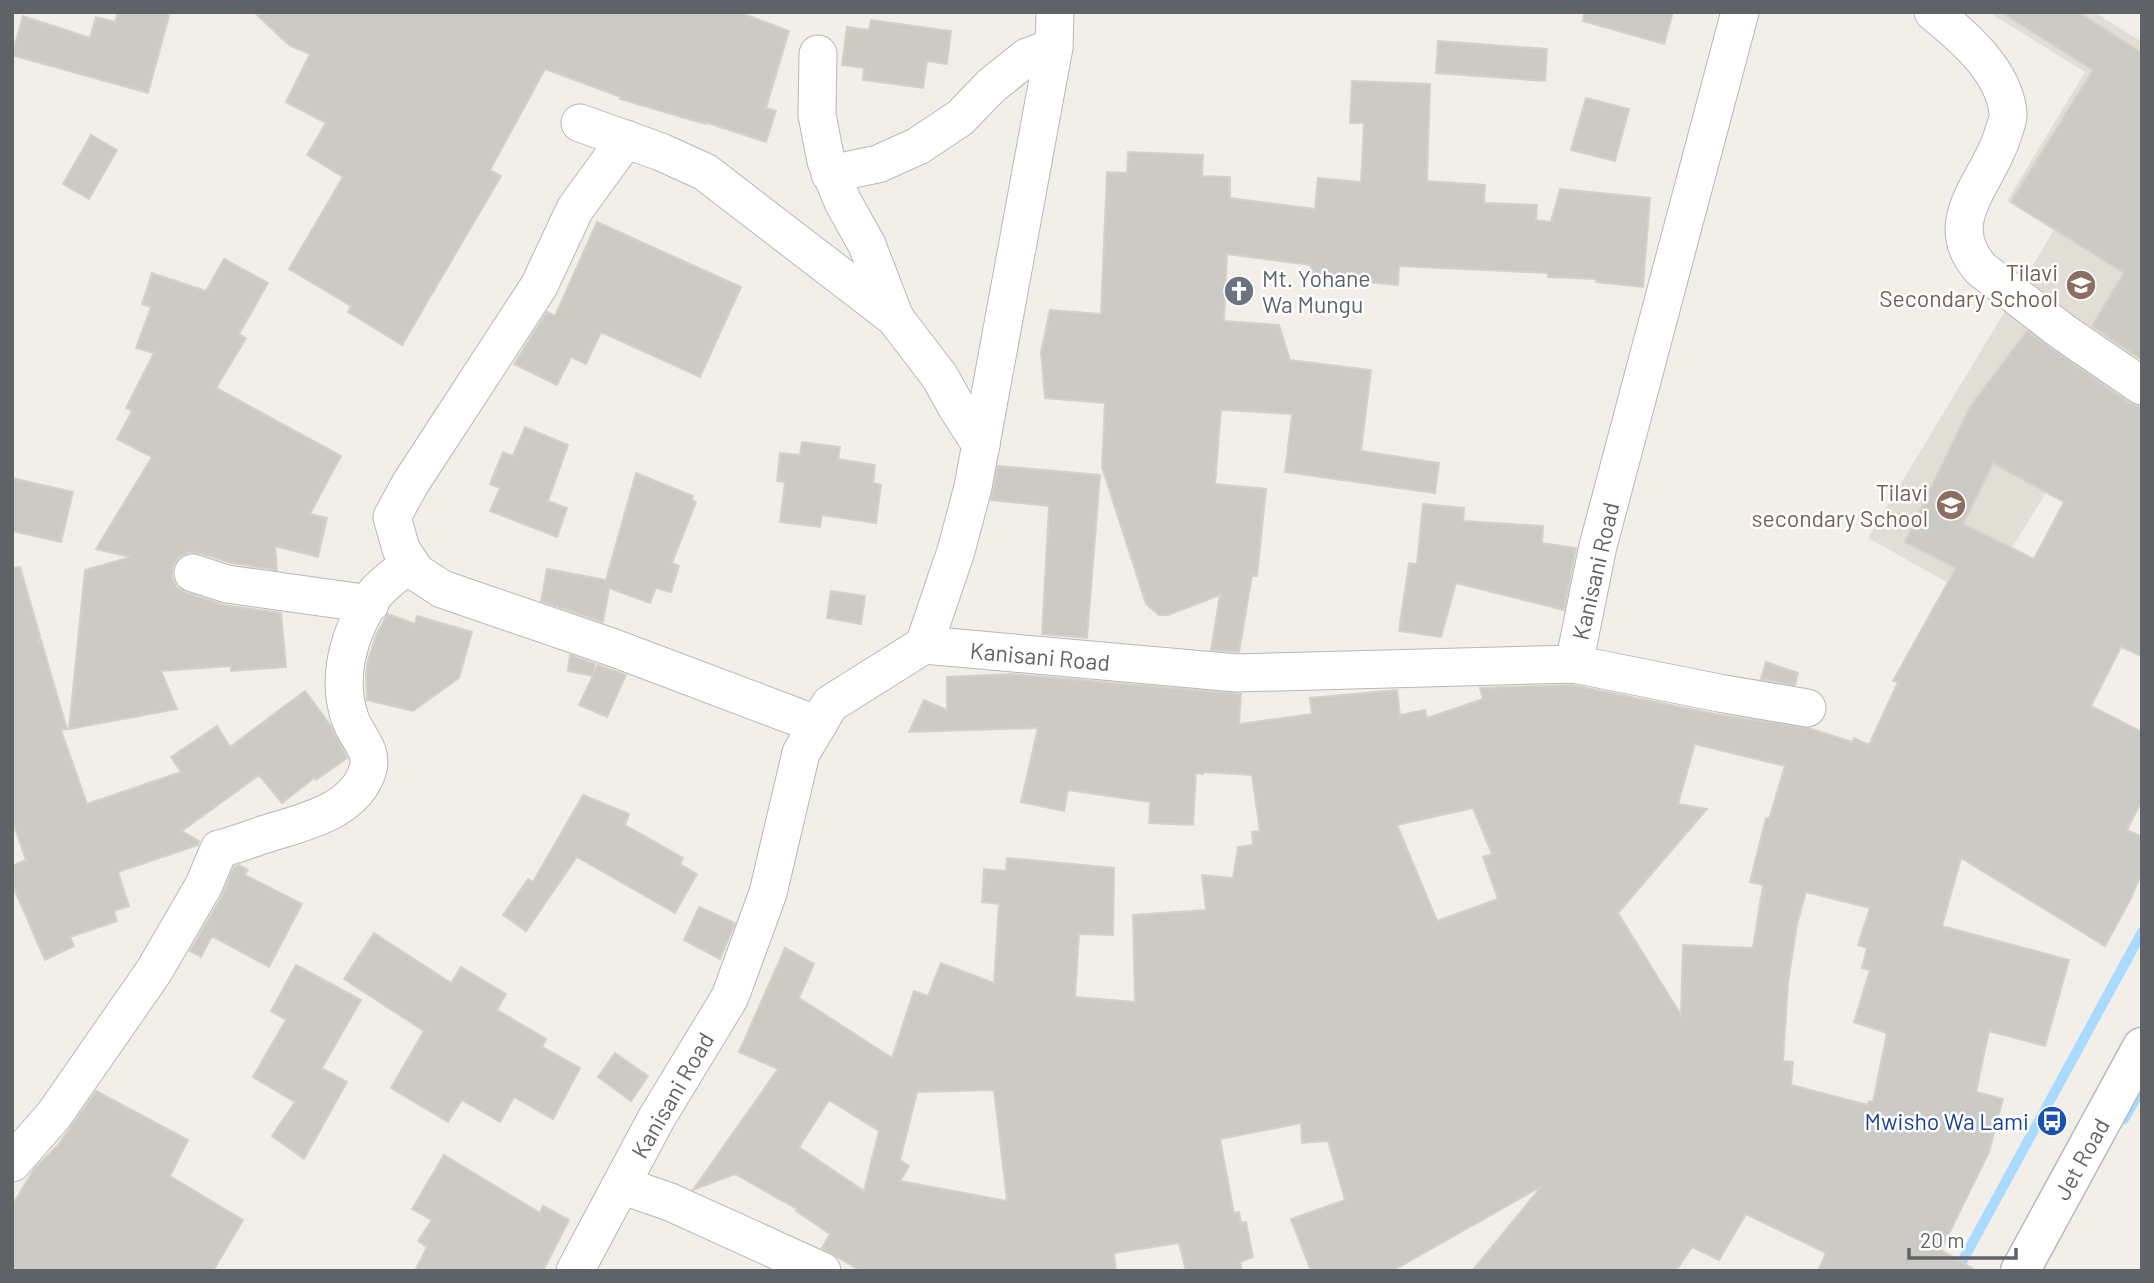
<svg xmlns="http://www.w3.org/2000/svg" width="2154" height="1283" font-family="Barlow,sans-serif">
  <rect width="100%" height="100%" fill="#f1efe8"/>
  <path fill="#e1ded6" d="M1989,12H2094L2142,42V340L1979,600L1868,538L2054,230L2007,201L2085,72Z"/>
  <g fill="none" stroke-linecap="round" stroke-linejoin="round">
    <g stroke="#aadaff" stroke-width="10">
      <path d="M2124,1119L2142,1088"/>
      <path d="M1957,1271L2142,932"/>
    </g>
  </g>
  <g fill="#cccac5" stroke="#d6d1c6" stroke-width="2" fill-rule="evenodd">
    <path d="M118,12H170L148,93L12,55L23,16L90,38L96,17L115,22Z"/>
    <path d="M254,12H739L789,31L766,108L776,111L766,142L705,122V124L620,99L621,97L545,69L490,170L501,176L402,345L348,312L351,306L289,269L343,177L307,155L326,123L286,102L310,54L290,46Z"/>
    <path d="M1584,12H1673L1664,44L1583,21Z"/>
    <path d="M2001,12H2078L2142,53V360L2092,326L2124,273L2011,202L2093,70Z"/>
    <path d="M871,20L951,31L947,64L927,61L923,88L863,80L864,68L842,65L847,27L869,30Z"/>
    <path d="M1438,41L1547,49L1545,81L1436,73Z"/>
    <path d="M1352,81L1430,84L1427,181L1485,185L1484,203L1537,205L1536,220L1551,222L1560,189L1650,198L1643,287L1596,282V279L1548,277V273L1399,266L1398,285L1310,277L1311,265L1227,254L1224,321L1279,325L1290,360L1371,370L1361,451L1439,463L1435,493L1285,472L1292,414L1221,410L1215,484L1266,489L1257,576H1252L1239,652L1211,650L1220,595L1168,615H1159L1146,604L1102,467L1105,403L1045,398L1041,352L1050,310L1101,314L1107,172L1127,173L1128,152L1203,155L1202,176L1230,177V198L1315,209L1318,178L1361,182L1364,123H1350Z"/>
    <path d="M1586,98L1629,109L1615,161L1571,150Z"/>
    <path d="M91,135L117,150L89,199L63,184Z"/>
    <path d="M597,222L741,287L700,377L601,332L586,364L571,357L557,385L514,364L547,312L555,316Z"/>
    <path d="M224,259L268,283L239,334L246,338L216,388L341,456L310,514L327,518L318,557L275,546L277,570L232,563L199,553L189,552L178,558L173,567L172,577L177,587L187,593L224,605L281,613L286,667L231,671V666L161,671L177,709L69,729L85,570L131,557L96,549L152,457L117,439L132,411L126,408L154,353L136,348L151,307L142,304L152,273L206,291Z"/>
    <path d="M2027,331L2130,403L2142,407V656L2121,647L2091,706L2142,732V800L2127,830L2142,837V872L2130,900L2105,946L1961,858L1942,926L2069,960L2045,1046L1989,1031L1976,1092L2003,1099L1989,1152L1941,1250L1977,1271H1818L1826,1253L1746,1214L1719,1260L1692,1247L1676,1271H1472L1542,1186L1392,1271H1311L1291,1219L1345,1200L1328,1141L1302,1143L1301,1123L1220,1139L1234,1213L1239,1212L1241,1223L1246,1222L1253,1257L1240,1262L1242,1271H1186L1179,1243L1114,1253L1116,1271H861L822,1248L830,1234L796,1211L797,1209L735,1174L693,1190L778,1069L739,1052L785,948L814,964L799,998L892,1058L914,991L928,996L941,963L994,983L999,904L982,902L984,869L1006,871L1007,858L1114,868L1113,935L1079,934L1075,997L1135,1002L1133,915L1206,910L1202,875L1233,878L1238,847L1253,845L1252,832L1260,831L1252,775L1203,772V774L1196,773L1193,825L1149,823L1150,802L1068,790L1064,811L1021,802L1038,728L909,732L924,700L947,710V677L1011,674L1241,694L1239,724L1312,714L1310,698L1397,690L1400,715L1425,710L1427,718L1483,699L1480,688L1572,685L1715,714L1808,728L1852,742L1854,738L1869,745L1898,682L1893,681L1956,568L1905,542L1970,407ZM1993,463L2064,502L2034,559L1963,524ZM1695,744L1785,766L1769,819L1766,818L1750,882L1763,885L1753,948L1683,945L1681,1015L1618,913L1707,809L1678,804ZM1473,808L1492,854L1483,857L1498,899L1437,921L1397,825ZM1806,892L1870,908L1858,945L1867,948L1862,968L1870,970L1854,1022L1887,1033L1873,1102L1869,1101L1868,1105L1791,1085L1793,1062L1783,1061L1788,983L1797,924ZM994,1090L1007,1201L900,1181L909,1166L900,1160L917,1092ZM829,1100L879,1131L864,1191L799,1147Z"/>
    <path d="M525,427L568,445L548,501L567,508L557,537L490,511L500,488L490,484L503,452L513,456Z"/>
    <path d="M802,442L840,447L838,459L875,465L873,483L881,485L876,523L822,515L820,527L780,522L785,482L777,481L780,453L800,455Z"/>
    <path d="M998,466L1100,475L1087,638L1042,634L1049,506L991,500Z"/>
    <path d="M636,473L693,496L692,500L696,502L672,563L679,566L671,592L656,588L650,603L609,588L603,622L541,601L547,569L606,580Z"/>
    <path d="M12,478L73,492L61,542L12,531Z"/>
    <path d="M1423,504L1464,508L1463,521L1543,526L1542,543L1576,548L1564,610L1456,583L1441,637L1399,631L1409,563L1417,564Z"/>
    <path d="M20,567L40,636L38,644L41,640L67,729L61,730L87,804L181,772L171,757L217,726L230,747L305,691L331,726L347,758L316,780L314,778L282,803L259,775L182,831L199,841L198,845L118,872L129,906L114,911L117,921L70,937L74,946L45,960L12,884V866L26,860L12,820V568Z"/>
    <path d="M831,591L865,596L861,624L827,618Z"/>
    <path d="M388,614L415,624L417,616L472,632L459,678L413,711L367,700L366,674L368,660L377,633Z"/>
    <path d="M570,655L595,664L593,674L598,665L626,675L607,717L579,705L593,676L568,671Z"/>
    <path d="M1766,662L1798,673L1795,685L1761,679Z"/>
    <path d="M583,795L629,814L625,825L683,858L680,864L697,874L675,913L577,857L526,931L503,915L528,879L533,882Z"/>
    <path d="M239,865L248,870L245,875L302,904L269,967L212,936L201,957L190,951L222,896L234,867Z"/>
    <path d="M699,907L735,923L720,959L684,940Z"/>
    <path d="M374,933L451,983L461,967L506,994L497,1010L546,1039L542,1047L580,1068L553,1119L514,1097L500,1122L462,1100L448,1122L391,1088L424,1031L344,979Z"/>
    <path d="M296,965L361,1000L322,1068L347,1082L304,1159L272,1136L295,1102L253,1077L286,1020L271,1011Z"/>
    <path d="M615,1053L648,1076L631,1101L598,1077Z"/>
    <path d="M96,1091L188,1140L170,1176L243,1220L213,1271H12V1206L34,1169L58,1145Z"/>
    <path d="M444,1155L540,1213L543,1206L569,1220L543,1271H415L427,1247L418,1241L432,1220L412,1209Z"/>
  </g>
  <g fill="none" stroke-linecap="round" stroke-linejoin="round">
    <g stroke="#b5b8bc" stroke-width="39">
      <g id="street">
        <path d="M1933,12C1964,37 2004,71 2008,113C2009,119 2005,127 2003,134C1989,182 1938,221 1981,269L2063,332L2142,386"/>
        <path d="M818,54L817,115L826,161L843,202L867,245L895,318"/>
        <path d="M580,123L661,152L705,172L895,318L940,377L956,406L981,445"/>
        <path d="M626,139L575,209L539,286L410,484L392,517L401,549L416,572L442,589L614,648L818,725"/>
        <path d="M830,174L878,164L918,146L960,118L991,86L1027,57L1054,47"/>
        <path d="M193,573L227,584L370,604"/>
        <path d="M924,645L1237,673L1574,664L1719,693L1807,708"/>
        <path d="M1574,664L1598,546L1740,12"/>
        <path d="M12,1163L54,1115L154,971L204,885L219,849C236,845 252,838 269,833C304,822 356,811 368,769C373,750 357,737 351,721C335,679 349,631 374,595C383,583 399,573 410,563"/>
        <path d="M621,1185L670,1202L822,1271"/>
        <path d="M575,1271L656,1119L730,997L768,893L801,753L830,704L924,645L956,551L973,487L1054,47L1055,12"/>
      </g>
    </g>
    <g stroke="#b6babf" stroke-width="41">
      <path id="secondary" d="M2020,1271L2142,1047"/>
    </g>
    <use href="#street" stroke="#fff" stroke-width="37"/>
    <use href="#secondary" stroke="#fff" stroke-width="38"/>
  </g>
  <defs>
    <g id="school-disc" transform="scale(1.575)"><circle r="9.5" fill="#8d6e63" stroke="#fff"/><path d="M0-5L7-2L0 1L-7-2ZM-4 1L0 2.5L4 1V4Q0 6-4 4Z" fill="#fff"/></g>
    <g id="church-disc" transform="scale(1.575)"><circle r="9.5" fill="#6b7280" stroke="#fff"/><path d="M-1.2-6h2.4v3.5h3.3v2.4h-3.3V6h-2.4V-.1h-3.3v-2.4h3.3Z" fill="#fff"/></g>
    <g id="bus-disc" transform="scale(1.575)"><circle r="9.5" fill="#1a4fb4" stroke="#fff"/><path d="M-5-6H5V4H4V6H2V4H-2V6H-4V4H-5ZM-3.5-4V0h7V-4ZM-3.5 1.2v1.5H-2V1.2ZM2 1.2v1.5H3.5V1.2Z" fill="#fff"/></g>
  </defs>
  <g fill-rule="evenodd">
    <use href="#school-disc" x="2081" y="285"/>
    <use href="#church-disc" x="1239" y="291"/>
    <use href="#school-disc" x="1951" y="505"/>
    <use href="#bus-disc" x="2052" y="1121"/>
  </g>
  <g text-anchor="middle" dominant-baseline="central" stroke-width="5" stroke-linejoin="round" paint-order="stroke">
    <g font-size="23" fill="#785e54" stroke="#fff" text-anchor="end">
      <text x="2058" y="272">Tilavi<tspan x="2058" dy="26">Secondary School</tspan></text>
      <text x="1928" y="492">Tilavi<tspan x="1928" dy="26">secondary School</tspan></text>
    </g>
    <g font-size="23" fill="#5b616d" stroke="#fff" text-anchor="start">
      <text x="1262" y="278">Mt. Yohane<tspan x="1262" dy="26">Wa Mungu</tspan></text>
    </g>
    <g font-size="23" fill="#5f6368" stroke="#fff">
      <text transform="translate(1595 571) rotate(-77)">Kanisani Road</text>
      <text transform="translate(1040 656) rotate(5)">Kanisani Road</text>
      <text transform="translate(672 1095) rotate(-60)">Kanisani Road</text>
      <text transform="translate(2081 1159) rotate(-61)">Jet Road</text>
    </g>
    <g font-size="23" fill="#164399" stroke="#fff" text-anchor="end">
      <text x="2029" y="1121">Mwisho Wa Lami</text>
    </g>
  </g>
  <rect width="2154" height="1283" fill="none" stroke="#5f6368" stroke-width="28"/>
  <path d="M1909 1248v10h107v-10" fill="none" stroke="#5f6368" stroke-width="3.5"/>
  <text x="1920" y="1248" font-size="21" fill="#5f6368" stroke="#ffffff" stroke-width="5" paint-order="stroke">20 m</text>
</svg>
